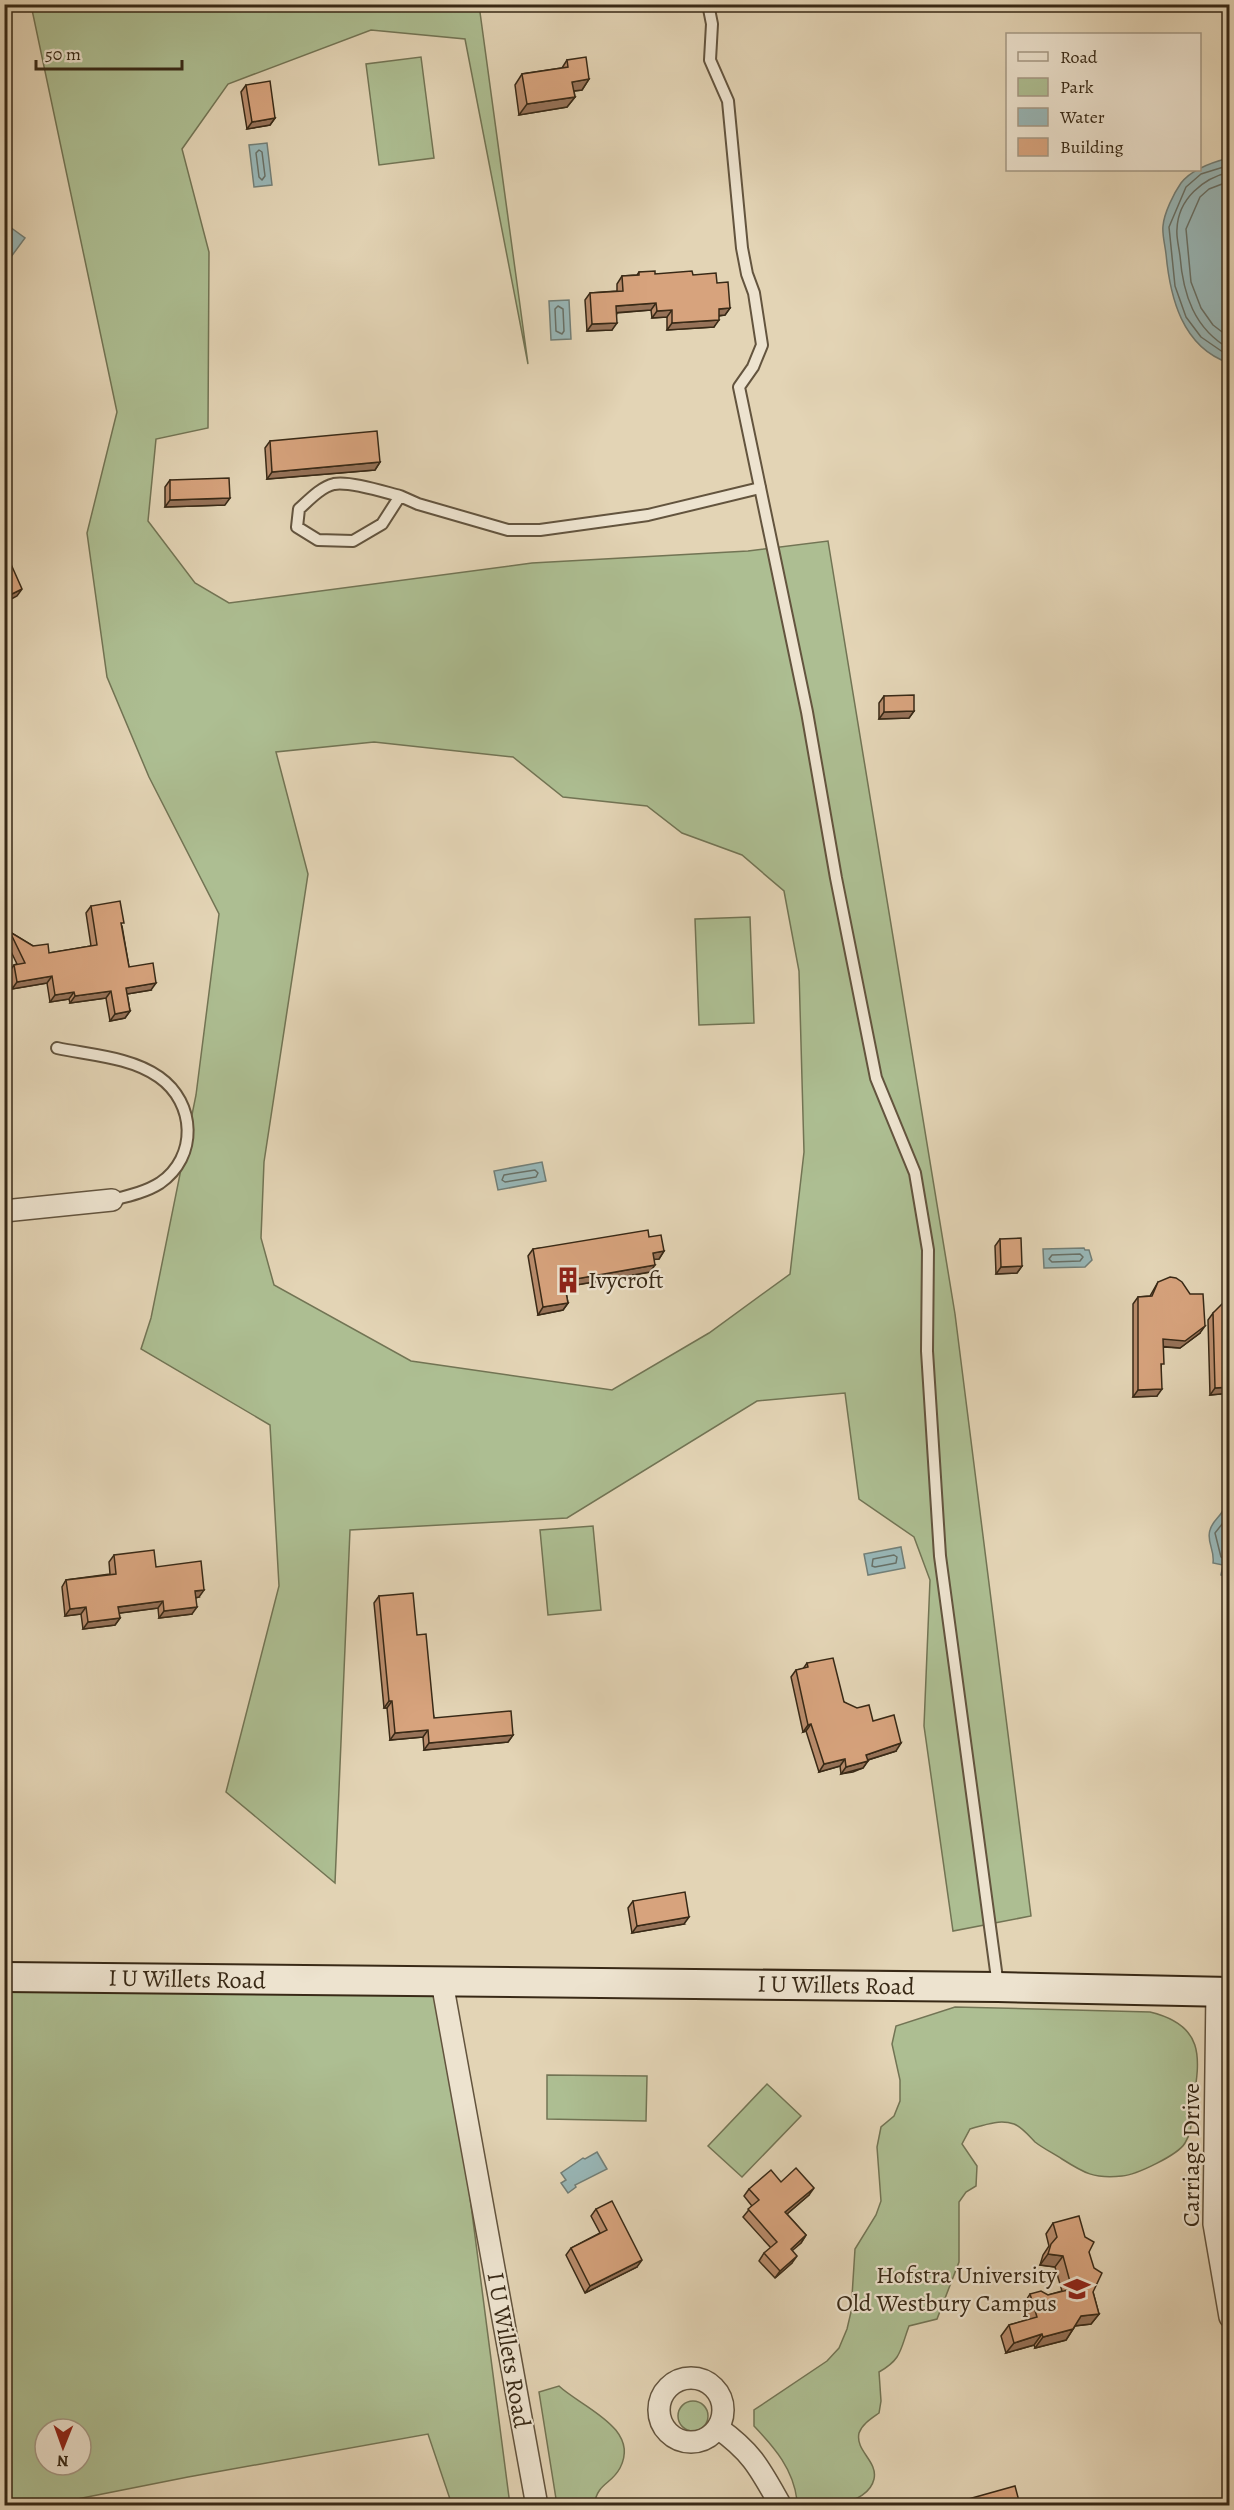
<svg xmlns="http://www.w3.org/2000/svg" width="1234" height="2510" font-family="Alegreya,serif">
  <rect width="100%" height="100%" fill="#e3d4b5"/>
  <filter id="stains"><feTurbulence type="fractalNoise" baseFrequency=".00333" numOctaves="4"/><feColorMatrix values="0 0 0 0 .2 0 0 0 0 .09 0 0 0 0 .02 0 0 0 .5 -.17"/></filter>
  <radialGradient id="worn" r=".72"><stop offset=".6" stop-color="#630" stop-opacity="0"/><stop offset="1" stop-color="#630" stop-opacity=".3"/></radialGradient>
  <g fill="#adbe92" stroke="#727454" stroke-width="1.5" fill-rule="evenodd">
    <path d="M31,5H479L528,364L465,39L371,30L228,84L182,149L209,252L208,428L156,439L148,521L195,583L229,603L532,563L748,551L828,541L955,1314L1031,1916L953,1931L924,1726L930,1580L914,1537L859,1499L845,1393L757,1401L567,1518L350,1530L335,1883L226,1792L279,1586L270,1425L141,1349L151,1318L196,1095L219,914L149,777L107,677L87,533L117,412ZM374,742L513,757L563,797L647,806L682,833L742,855L784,891L799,971L804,1152L790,1274L709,1333L612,1390L411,1361L274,1285L261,1238L264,1162L308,874L276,752Z"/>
    <path d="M421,57L434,158L379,165L366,64Z"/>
    <path d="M750,917L754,1023L699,1025L695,919Z"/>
    <path d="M593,1526L601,1610L548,1615L540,1530Z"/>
    <path d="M5,1977L442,1982L510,2505H452L428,2434L188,2477L47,2505H5ZM45,2429H81V2465H45Z"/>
    <path d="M955,2007L1150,2012C1204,2025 1201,2056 1193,2103C1191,2117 1193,2131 1185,2143C1178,2155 1136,2175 1122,2176C1094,2179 1084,2173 1062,2159C1053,2153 1044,2149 1035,2142C1029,2136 1022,2127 1014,2124C999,2119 984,2125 970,2129L962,2144L977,2166L976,2186L966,2192L959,2202V2262L937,2319L909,2326C900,2350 902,2359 879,2372L881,2401L879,2413C872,2418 862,2424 859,2433C855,2451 878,2461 874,2479C868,2506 817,2510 797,2500C793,2469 775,2448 754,2426V2410L827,2361L839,2348L847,2329L851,2312L855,2249L876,2215L881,2201L877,2147L881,2127L894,2116L900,2101V2080L892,2044L896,2026Z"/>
    <path d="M547,2075L647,2076L646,2121L547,2119Z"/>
    <path d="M767,2084L801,2116L742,2177L708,2146Z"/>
    <path d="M559,2386C581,2407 641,2428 620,2468C611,2485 598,2482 594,2505H557L539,2392Z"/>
    <circle cx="693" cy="2416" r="15"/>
  </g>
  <g fill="#98b6b6" stroke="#727e76" stroke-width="1.5">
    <path d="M267,143L272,185L254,187L249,145Z"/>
    <path d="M1229,158H1230L1229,363C1182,347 1170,297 1166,254C1165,245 1162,234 1163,226C1164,213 1174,193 1181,183C1192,169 1213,162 1229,158Z"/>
    <path d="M10,227L25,238L5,265V234Z"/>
    <path d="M569,300L571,339L551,340L549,301Z"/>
    <path d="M542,1162L546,1181L498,1190L494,1171Z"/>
    <path d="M1084,1248L1085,1250H1089L1092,1260L1085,1267L1044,1268L1043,1249Z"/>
    <path d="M1225,1505L1229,1506V1577L1221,1575L1223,1565L1213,1563C1215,1550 1206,1541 1210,1530C1213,1519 1223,1516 1225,1505Z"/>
    <path d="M901,1547L905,1568L868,1575L864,1554Z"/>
    <path d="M597,2152L607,2169L575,2185L576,2187L568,2193L561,2183L566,2180L561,2173L583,2158L585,2159Z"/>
  </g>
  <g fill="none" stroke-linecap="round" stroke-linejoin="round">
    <g stroke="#687066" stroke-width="1.5">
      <path d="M259,150L262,152L265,176L262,180L259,177L256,153Z"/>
      <path d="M1230,165L1201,174L1186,187L1169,227L1175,286L1186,317L1201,337L1230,357"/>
      <path d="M1230,172C1203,178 1178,199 1177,229C1176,237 1179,247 1180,256C1183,294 1194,329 1230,349"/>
      <path d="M1230,181L1209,189L1200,197L1186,229L1191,282L1201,308L1213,325L1230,338"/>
      <path d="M558,306L563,309L564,331L562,334L556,331L555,309Z"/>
      <path d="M535,1170L538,1173L536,1177L505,1182L502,1180L504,1175Z"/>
      <path d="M1080,1254L1083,1257L1080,1261L1052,1262L1049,1259L1052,1255Z"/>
      <path d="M1230,1514L1215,1533L1221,1557L1227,1561L1230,1570"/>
      <path d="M894,1555L897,1557L896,1563L875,1567L872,1566L873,1559Z"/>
    </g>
    <g stroke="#63543e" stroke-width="14">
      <g id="lane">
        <path d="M708,4L712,24L710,60L728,101L742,248L747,274L754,293L762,345L753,367L739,387L807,712L836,878L876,1078L915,1173L928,1250L927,1351L940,1556L998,1986"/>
        <path d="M400,496C384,492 350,481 334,484C321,487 309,500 299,509L297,527L318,540L353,541L382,524L400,496L418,504L508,530H540L648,515L760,488"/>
        <path d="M57,1048C90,1055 131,1057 159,1077C196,1103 198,1157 160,1183C146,1192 128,1196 112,1200"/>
      </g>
    </g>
    <g stroke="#63543e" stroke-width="24">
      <g id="street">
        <path d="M4,1211L112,1200"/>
        <path d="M442,1982L537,2506"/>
        <path d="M1217,1991L1214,2224L1230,2317"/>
        <circle cx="691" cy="2410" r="32"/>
        <path d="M718,2428C753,2453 760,2469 781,2506"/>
      </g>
    </g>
    <g stroke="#382916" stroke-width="32">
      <path id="secondary" d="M4,1977L998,1987L1230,1992"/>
    </g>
    <use href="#lane" stroke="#ede3cf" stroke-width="10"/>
    <use href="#street" stroke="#ede3cf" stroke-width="21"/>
    <use href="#secondary" stroke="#ede3cf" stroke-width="28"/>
  </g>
  <g fill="#b98c6c" stroke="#382916" stroke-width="1.5">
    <path d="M567,60L589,79L582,90L574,91L575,97L567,107L519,115L515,85L522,74L562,68Z"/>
    <path d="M246,85L275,118L270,125L247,129L241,92Z"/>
    <path d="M639,272L655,274L693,275L717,283L730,308L725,315L719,316L714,327L667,330V317L652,318L651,310L617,313L612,330L587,331L585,300L590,293L617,291V284L622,276L637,275Z"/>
    <path d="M270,441L380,462L375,470L267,479L265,448Z"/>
    <path d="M170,480L225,505L165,507V487Z"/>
    <path d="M884,696L914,711L909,718L879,719V703Z"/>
    <path d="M91,906L122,926L129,967L151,990L127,994L130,1011L125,1018L110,1021L106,998L70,1003L69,999L50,1002L47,983L12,989L9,972L14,965L17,964L5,939L10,932L33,946L49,953L91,946L86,913Z"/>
    <path d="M649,1237L664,1251L659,1259H654L650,1272L565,1287L568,1303L563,1310L538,1315L528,1256L533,1249Z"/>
    <path d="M1000,1239L1022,1266L1017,1273L996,1274L995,1246Z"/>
    <path d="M1158,1282L1200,1333L1180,1348L1163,1347L1161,1368L1157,1396L1133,1397V1304L1138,1297L1150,1296Z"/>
    <path d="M1213,1313L1230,1393L1210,1395L1208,1320Z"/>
    <path d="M114,1555L156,1567L199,1597L195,1598L192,1614L159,1618L158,1608L119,1613L120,1618L115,1625L83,1629L81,1614L65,1616L62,1587L66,1580L110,1574L109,1562Z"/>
    <path d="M379,1596L417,1635L434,1718L513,1735L508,1742L424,1750L423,1737L390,1740L387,1708H384L374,1603Z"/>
    <path d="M807,1663L844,1702L873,1721L896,1751L868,1760L863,1768L853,1772L841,1774L840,1766L819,1772L806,1731L803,1732L791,1677L796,1670L803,1669Z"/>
    <path d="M633,1901L684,1924L632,1933L628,1908Z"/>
    <path d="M781,2182L809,2195L787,2214L806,2235L801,2243L792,2250V2263L775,2278L759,2261L764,2253L771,2248L743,2217L752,2206L744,2196L749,2189Z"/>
    <path d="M596,2209L637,2267L585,2293L566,2255L571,2248L600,2233L591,2216Z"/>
    <path d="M1053,2223L1089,2252L1093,2292L1099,2314L1091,2324L1075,2326L1066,2340L1035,2348L1034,2345L1006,2353L1001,2336L1009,2325L1027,2320L1023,2305L1030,2294L1048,2295L1062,2291L1055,2267L1040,2265L1043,2255L1049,2246L1046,2234Z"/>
  </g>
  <g fill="#967258" stroke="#382916" stroke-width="1.5">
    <path d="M589,79L582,90L565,92L572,82Z"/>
    <path d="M575,97L567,107L519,115L527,104Z"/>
    <path d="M275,118L270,125L247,129L252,122Z"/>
    <path d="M656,303L651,310L611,313L616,306Z"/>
    <path d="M730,308L725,315L714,316L719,309Z"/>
    <path d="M672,310L667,317L652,318L657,311Z"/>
    <path d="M719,320L714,327L667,330L672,323Z"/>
    <path d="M617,323L612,330L587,331L592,324Z"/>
    <path d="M380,462L375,470L267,479L272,472Z"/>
    <path d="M230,498L225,505L165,507L170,500Z"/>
    <path d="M22,589L17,596L4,603V598Z"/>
    <path d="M914,711L909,718L879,719L884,712Z"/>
    <path d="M52,976L47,983L12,989L17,982Z"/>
    <path d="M156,983L151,990L121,995L126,988Z"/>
    <path d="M111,991L106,998L70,1003L75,996Z"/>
    <path d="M74,992L69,999L50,1002L55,995Z"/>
    <path d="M130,1011L125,1018L110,1021L115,1014Z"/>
    <path d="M664,1251L659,1259L648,1260L653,1253Z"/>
    <path d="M655,1265L650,1272L559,1288L564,1281Z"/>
    <path d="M1022,1266L1017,1273L996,1274L1001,1267Z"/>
    <path d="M568,1303L563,1310L538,1315L543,1307Z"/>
    <path d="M1205,1326L1200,1333L1180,1348L1158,1346L1163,1339Z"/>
    <path d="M1230,1387V1393L1210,1395L1215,1388Z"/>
    <path d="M1162,1389L1157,1396L1133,1397L1138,1390Z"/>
    <path d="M204,1590L199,1597L190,1599L195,1591Z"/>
    <path d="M163,1601L158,1608L113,1614L118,1607Z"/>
    <path d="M86,1607L81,1614L65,1616L70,1609Z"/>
    <path d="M197,1607L192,1614L159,1618L164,1611Z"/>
    <path d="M120,1618L115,1625L83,1629L88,1622Z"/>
    <path d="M389,1701H392L387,1708H384Z"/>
    <path d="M811,1724L806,1731L803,1732L808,1725Z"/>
    <path d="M428,1730L423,1737L390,1740L395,1733Z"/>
    <path d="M513,1735L508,1742L424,1750L429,1743Z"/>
    <path d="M901,1743L896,1751L861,1762L866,1755Z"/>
    <path d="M845,1759L840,1766L819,1772L824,1764Z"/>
    <path d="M868,1761L863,1768L841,1774L846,1767Z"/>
    <path d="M689,1917L684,1924L632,1933L637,1926Z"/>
    <path d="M814,2188L809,2195L780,2220L785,2212Z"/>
    <path d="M806,2235L801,2243L786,2256L791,2249Z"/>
    <path d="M1048,2254L1063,2256L1055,2267L1040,2265Z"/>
    <path d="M797,2256L792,2263L775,2278L780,2271Z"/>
    <path d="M642,2260L637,2267L585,2293L590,2286Z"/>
    <path d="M1099,2314L1091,2324L1073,2326L1081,2316Z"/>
    <path d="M1073,2329L1066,2340L1035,2348L1043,2337Z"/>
    <path d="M1042,2334L1034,2345L1006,2353L1014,2343Z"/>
  </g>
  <g fill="#d7a37d" stroke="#382916" stroke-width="1.5">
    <path d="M586,57L589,79L572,82L575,97L527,104L522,74L568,67L567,60Z"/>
    <path d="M270,81L275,118L252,122L246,85Z"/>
    <path d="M655,271V274L692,271L693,275L716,273L717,283L728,282L730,308L719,309V320L672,323V310L657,311L656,303L616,306L617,323L592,324L590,293L623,291L622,276L639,275V272Z"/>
    <path d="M377,431L380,462L272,472L270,441Z"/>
    <path d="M229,478L230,498L170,500V480Z"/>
    <path d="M10,562L22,589L4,598V565Z"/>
    <path d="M914,695V711L884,712V696Z"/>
    <path d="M120,901L124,923H121L129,967L153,963L156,983L126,988L130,1011L115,1014L111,991L75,996L74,992L55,995L52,976L17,982L14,965L25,963L10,932L33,946L48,944L49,953L97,945L91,906Z"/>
    <path d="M648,1230L649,1237L661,1235L664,1251L653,1253L655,1265L564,1281L568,1303L543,1307L533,1249Z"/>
    <path d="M1021,1238L1022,1266L1001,1267L1000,1239Z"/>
    <path d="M1170,1277L1176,1278L1182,1282L1190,1294H1203L1205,1326L1185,1341L1163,1339L1164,1364H1161L1162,1389L1138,1390V1297L1152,1296L1158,1282Z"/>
    <path d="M1226,1300H1230V1387L1215,1388L1213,1313Z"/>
    <path d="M154,1550L156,1567L201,1561L204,1590L195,1591L197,1607L164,1611L163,1601L118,1607L120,1618L88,1622L86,1607L70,1609L66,1580L116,1574L114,1555Z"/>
    <path d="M413,1593L417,1635L426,1634L434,1718L511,1711L513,1735L429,1743L428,1730L395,1733L392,1701H389L379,1596Z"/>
    <path d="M833,1658L844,1702L857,1708L869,1705L873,1721L894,1715L901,1743L866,1755L868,1761L846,1767L845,1759L824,1764L811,1724L808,1725L796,1670L808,1667L807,1663Z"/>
    <path d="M685,1892L689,1917L637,1926L633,1901Z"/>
    <path d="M796,2168L814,2188L785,2212L806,2235L791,2249L797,2256L780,2271L764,2253L777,2242L748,2209L759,2200L749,2189L771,2170L781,2182Z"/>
    <path d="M612,2201L642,2260L590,2286L571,2248L607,2230L596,2209Z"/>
    <path d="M1079,2216L1085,2237L1094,2242L1089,2252L1094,2268L1102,2273L1093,2292L1099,2314L1081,2316L1073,2329L1043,2337L1042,2334L1014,2343L1009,2325L1037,2317L1030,2294L1041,2291L1048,2295L1072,2289L1063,2256L1048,2254L1051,2244L1057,2237L1053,2223Z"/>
    <path d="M1015,2486L1020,2505L1038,2499L1040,2505H947Z"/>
    <path d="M943,2500L945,2505H925Z"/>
  </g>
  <defs>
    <g id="building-bare" transform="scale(2.07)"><path d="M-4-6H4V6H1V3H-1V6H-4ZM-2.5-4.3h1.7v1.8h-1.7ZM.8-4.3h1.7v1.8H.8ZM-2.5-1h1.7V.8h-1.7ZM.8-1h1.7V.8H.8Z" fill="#8f2418" stroke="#ede3cf" stroke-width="2.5" paint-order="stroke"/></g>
    <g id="school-bare" transform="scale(2.07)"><path d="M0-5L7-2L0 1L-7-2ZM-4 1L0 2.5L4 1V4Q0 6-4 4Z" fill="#8f2418" stroke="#ede3cf" stroke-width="2.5" paint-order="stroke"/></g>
  </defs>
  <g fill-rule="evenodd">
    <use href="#building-bare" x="568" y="1280"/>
    <use href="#school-bare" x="1077" y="2289"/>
  </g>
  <g text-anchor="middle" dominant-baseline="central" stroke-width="4.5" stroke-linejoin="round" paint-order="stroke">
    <g font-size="24" fill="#382916" stroke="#ede3cf" text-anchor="start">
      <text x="588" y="1280">Ivycroft</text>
      <text x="1057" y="2275" text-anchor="end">Hofstra University<tspan x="1057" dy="28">Old Westbury Campus</tspan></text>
    </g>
    <g font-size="24" fill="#382916" stroke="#ede3cf">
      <text transform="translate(187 1979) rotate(1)">I U Willets Road</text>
      <text transform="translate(836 1985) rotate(1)">I U Willets Road</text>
      <text transform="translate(1191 2155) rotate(-90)">Carriage Drive</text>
      <text transform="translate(509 2350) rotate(80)">I U Willets Road</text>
    </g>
  </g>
  <rect width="1234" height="2510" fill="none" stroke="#e3d4b5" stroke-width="24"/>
  <rect x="6" y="6" width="1222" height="2498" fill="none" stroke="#382916" stroke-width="3"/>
  <rect x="12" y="12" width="1210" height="2486" fill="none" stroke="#382916" stroke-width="1.5"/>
  <rect x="1006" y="33" width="195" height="138" fill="#ede3cf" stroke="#a59985" stroke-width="1.5"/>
  <rect x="1018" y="52" width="30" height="9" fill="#ede3cf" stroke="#a59985" stroke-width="1.5"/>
  <text x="1060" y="63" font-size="18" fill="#382916">Road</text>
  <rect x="1018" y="78" width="30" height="18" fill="#adbe92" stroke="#a59985" stroke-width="1.5"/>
  <text x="1060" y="93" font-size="18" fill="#382916">Park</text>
  <rect x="1018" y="108" width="30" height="18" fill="#98b6b6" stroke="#a59985" stroke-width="1.5"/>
  <text x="1060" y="123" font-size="18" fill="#382916">Water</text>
  <rect x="1018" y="138" width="30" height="18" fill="#d7a37d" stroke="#a59985" stroke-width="1.5"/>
  <text x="1060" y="153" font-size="18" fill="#382916">Building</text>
  <g transform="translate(63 2447) rotate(181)"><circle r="28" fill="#ede3cf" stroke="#a59985" stroke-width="1.5"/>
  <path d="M0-4.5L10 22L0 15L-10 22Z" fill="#8f2418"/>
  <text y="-9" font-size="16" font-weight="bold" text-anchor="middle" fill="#382916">N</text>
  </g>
  <path d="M36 60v9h146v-9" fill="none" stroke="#382916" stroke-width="3"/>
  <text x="45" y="60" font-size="18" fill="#382916" stroke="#ede3cf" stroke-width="4.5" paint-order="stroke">50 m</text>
  <rect width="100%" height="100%" filter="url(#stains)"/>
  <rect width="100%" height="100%" fill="url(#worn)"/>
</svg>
